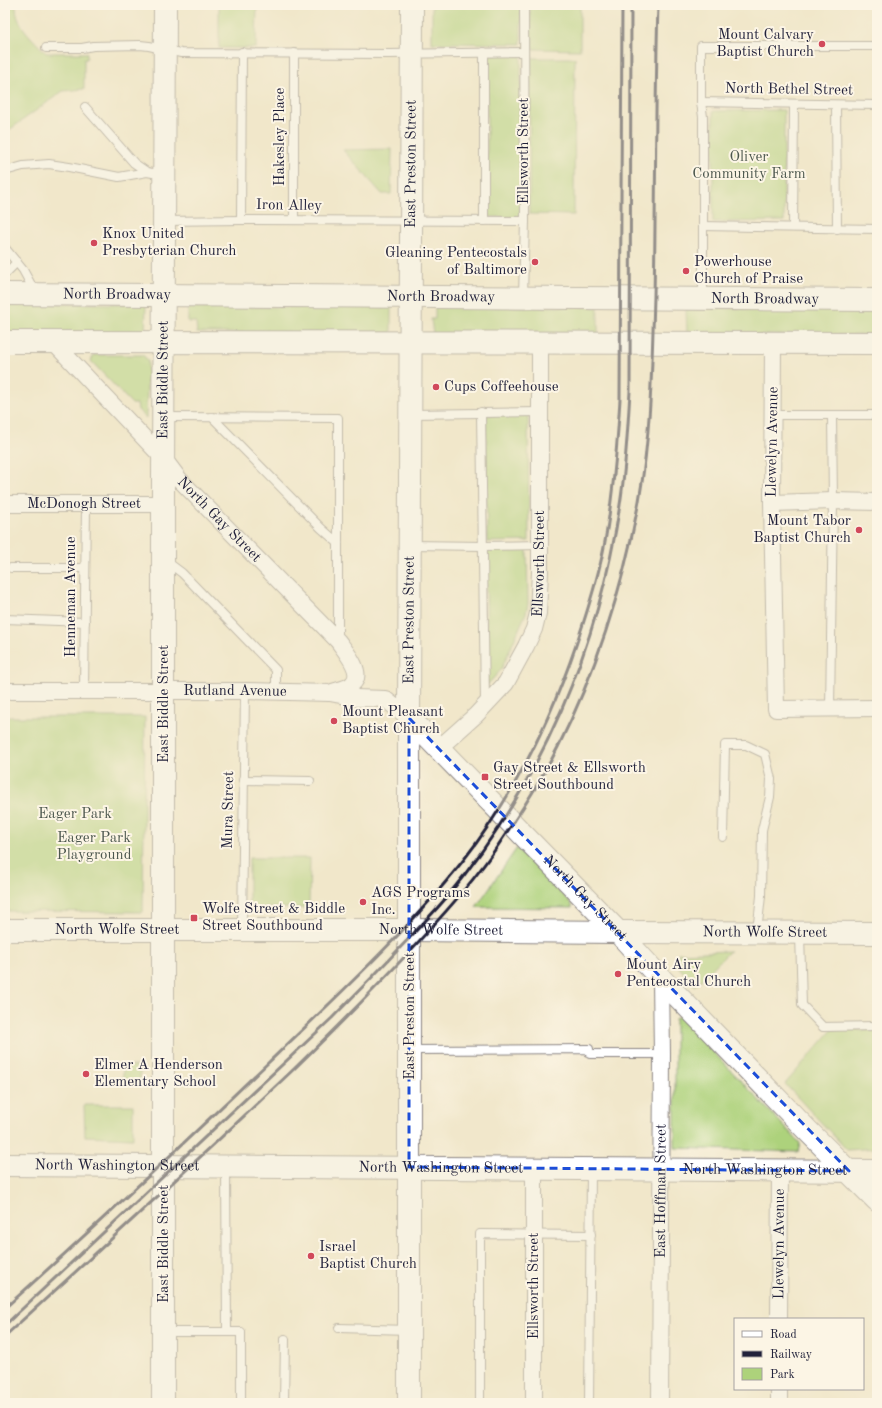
<svg xmlns="http://www.w3.org/2000/svg" width="882" height="1408" font-family="'Old Standard TT',serif">
  <rect width="100%" height="100%" fill="#fcf5e5"/>
  <filter id="ink" filterUnits="userSpaceOnUse"><feTurbulence type="fractalNoise" baseFrequency=".025" numOctaves="2"/><feDisplacementMap in="SourceGraphic" scale="8" xChannelSelector="R" yChannelSelector="G"/><feConvolveMatrix kernelMatrix="1 2 1 2 8 2 1 2 1" color-interpolation-filters="sRGB"/></filter>
  <filter id="wash" filterUnits="userSpaceOnUse"><feTurbulence type="fractalNoise" baseFrequency=".012" numOctaves="4" result="noise"/><feDisplacementMap in="SourceGraphic" scale="16" xChannelSelector="R" yChannelSelector="G"/><feGaussianBlur stdDeviation="0.9" result="paint"/><feColorMatrix in="noise" values="0 0 0 0 0 0 0 0 0 0 0 0 0 0 0 0 0 1.4 0 .05"/><feComposite in="paint" operator="in"/></filter>
  <g filter="url(#wash)">
    <rect width="100%" height="100%" fill="#f1e7cb"/>
    <g fill="#add27b" stroke="#687a5b">
      <path d="M5,5H16C15,25 33,39 46,53H87V59H84V89L63,91L5,133Z"/>
      <path d="M219,5H257L256,48H219Z"/>
      <path d="M432,5H521V44L432,43Z"/>
      <path d="M530,5H580V50L531,49Z"/>
      <rect x="487" y="54" width="34" height="163"/>
      <path d="M530,58H575L574,215L529,214Z"/>
      <path d="M784,110V221L713,222V111Z"/>
      <path d="M392,149L391,194H382L343,150Z"/>
      <path d="M5,303L146,304L145,334H5Z"/>
      <path d="M435,306L598,307V334H433L431,319H435Z"/>
      <path d="M188,307H391V333H197L196,322H188Z"/>
      <path d="M877,308V335H687L686,309Z"/>
      <path d="M94,355H142L146,358L148,361L146,418L138,410L137,404H132L91,361Z"/>
      <path d="M486,415H528L529,541L487,542Z"/>
      <path d="M527,548L528,604L526,613L501,670L487,685L486,549Z"/>
      <path d="M5,717H145L143,912L5,911Z"/>
      <path d="M517,848L568,900L572,905V908L476,907Z"/>
      <path d="M249,858H310L309,908H249Z"/>
      <path d="M730,951L695,986L678,966V953Z"/>
      <path d="M679,1016L800,1143L798,1152L675,1148V1019Z"/>
      <path d="M833,1029L877,1030V1148L847,1150L785,1084Z"/>
      <path d="M123,1066H141L140,1080L136,1085L127,1086L123,1081Z"/>
      <path d="M84,1105H133V1138L85,1136Z"/>
    </g>
  </g>
  <g filter="url(#ink)">
    <g fill="none" stroke-linecap="round" stroke-linejoin="round">
      <g stroke="#8a8483" stroke-width="10">
        <g id="lane">
          <path d="M46,48H82L93,46L140,45L149,46L181,53L389,54L524,52"/>
          <path d="M701,102L877,105"/>
          <path d="M836,105L837,229"/>
          <path d="M85,107L134,163L147,172L164,175"/>
          <path d="M5,171L23,166L49,164L69,167L119,177L147,172"/>
          <path d="M241,220L242,52"/>
          <path d="M294,220V53"/>
          <path d="M165,221L241,220L525,221"/>
          <path d="M484,221V52"/>
          <path d="M703,226L877,229"/>
          <path d="M793,227L794,104"/>
          <path d="M5,248L23,270L35,292"/>
          <path d="M5,274L17,262"/>
          <path d="M523,296L525,221L524,5"/>
          <path d="M703,298V117L701,102V46H877"/>
          <path d="M481,412L485,703"/>
          <path d="M411,414L540,412"/>
          <path d="M773,415H877"/>
          <path d="M165,417L338,418V639"/>
          <path d="M212,417L321,528L338,543"/>
          <path d="M411,545L483,546L540,545"/>
          <path d="M166,561L182,573L276,670V691"/>
          <path d="M11,568H85"/>
          <path d="M5,619L85,622"/>
          <path d="M84,691L86,504"/>
          <path d="M830,709L833,501L832,415"/>
          <path d="M243,780L310,781"/>
          <path d="M723,837L725,745H746L765,754L771,779L770,797L762,830L761,896L757,932"/>
          <path d="M242,929L245,691"/>
          <path d="M800,934L802,1005L823,1027L877,1026"/>
          <path d="M411,1050L589,1049L590,1054H662"/>
          <path d="M226,1167L227,1332"/>
          <path d="M339,1328L409,1330"/>
          <path d="M164,1332H241V1403"/>
          <path d="M284,1403L285,1339"/>
          <path d="M480,1403V1234L591,1235"/>
          <path d="M589,1403L591,1170"/>
        </g>
      </g>
      <g stroke="#8a8483" stroke-width="18">
        <g id="street">
          <path id="s1" d="M54,343L164,459L179,479L338,641C345,651 364,672 353,683C348,689 337,690 330,693"/>
          <path d="M773,343L772,503L776,709L877,708"/>
          <path d="M772,503L833,501L877,502"/>
          <path id="s2" d="M5,504H164"/>
          <path id="s3" d="M5,691H245L330,693L356,698L385,699L409,718"/>
          <path id="s4" d="M439,748L476,715L506,683L526,646L534,629L538,613L540,572V343"/>
          <path d="M534,1168V1403"/>
          <path id="s5" d="M779,1319L780,1170"/>
          <path id="s6" d="M660,1403L662,1054L661,979"/>
          <path d="M779,1403V1389"/>
        </g>
      </g>
      <g stroke="#8a8483" stroke-width="24">
        <g id="secondary">
          <path id="s7" d="M5,294L877,300"/>
          <path d="M5,342L877,343"/>
          <path id="s8" d="M409,718L618,932L661,979L806,1129L877,1200"/>
          <path id="s9" d="M163,1403V478L165,5"/>
          <path id="s10" d="M409,1403V718L412,5"/>
        </g>
      </g>
      <g stroke="#8a8483" stroke-width="24">
        <g id="primary">
          <path id="s11" d="M5,930H410L618,932L877,933"/>
          <path id="s12" d="M5,1165L877,1171"/>
        </g>
      </g>
      <use href="#lane" stroke="#fff" stroke-width="8"/>
      <use href="#street" stroke="#fff" stroke-width="16"/>
      <use href="#secondary" stroke="#fff" stroke-width="22"/>
      <use href="#primary" stroke="#fff" stroke-width="22"/>
      <g stroke="#22223b" stroke-width="3">
        <path d="M5,1308C94,1228 181,1146 268,1063C335,998 404,935 462,862C518,791 556,709 583,624C591,599 599,573 604,547C613,498 617,449 620,399L622,5"/>
        <path d="M5,1325L332,1018C360,990 387,962 414,933C425,921 436,910 446,898C541,784 600,645 621,498C626,463 628,427 630,391L631,5"/>
        <path d="M5,1336C102,1248 199,1159 294,1069C334,1030 373,991 410,951C444,914 478,877 505,835C524,807 543,777 558,747C597,670 623,586 639,501C651,433 652,365 654,297C656,199 655,102 658,5"/>
      </g>
    </g>
  </g>
  <path d="M0 0H882V1408H0ZM409,718L849,1171L409,1167Z" fill="#f1e7cb" fill-opacity=".55" fill-rule="evenodd"/>
  <path fill="none" stroke="#1d4ed8" stroke-width="3" stroke-dasharray="8 5" stroke-linejoin="round" d="M409,718L849,1171L409,1167Z"/>
  <g fill="#d1495b" stroke="#fcf5e5" stroke-width="1.5">
    <circle cx="822" cy="44" r="4"/>
    <circle cx="94" cy="243" r="4"/>
    <circle cx="535" cy="262" r="4"/>
    <circle cx="686" cy="271" r="4"/>
    <circle cx="436" cy="387" r="4"/>
    <circle cx="859" cy="530" r="4"/>
    <circle cx="334" cy="721" r="4"/>
    <rect x="481" y="773" width="8" height="8" rx="2"/>
    <circle cx="363" cy="902" r="4"/>
    <rect x="190" y="914" width="8" height="8" rx="2"/>
    <circle cx="618" cy="974" r="4"/>
    <circle cx="86" cy="1074" r="4"/>
    <circle cx="311" cy="1256" r="4"/>
  </g>
  <g text-anchor="middle" dominant-baseline="central" stroke-width="4" stroke-linejoin="round" paint-order="stroke">
    <g font-size="15" fill="#22223b" stroke="#fcf5e5" text-anchor="start">
      <text x="814" y="35" text-anchor="end">Mount Calvary<tspan x="814" dy="17">Baptist Church</tspan></text>
      <text x="102" y="234">Knox United<tspan x="102" dy="17">Presbyterian Church</tspan></text>
      <text x="527" y="253" text-anchor="end">Gleaning Pentecostals<tspan x="527" dy="17">of Baltimore</tspan></text>
      <text x="694" y="262">Powerhouse<tspan x="694" dy="17">Church of Praise</tspan></text>
      <text x="444" y="387">Cups Coffeehouse</text>
      <text x="851" y="521" text-anchor="end">Mount Tabor<tspan x="851" dy="17">Baptist Church</tspan></text>
      <text x="342" y="712">Mount Pleasant<tspan x="342" dy="17">Baptist Church</tspan></text>
      <text x="493" y="768">Gay Street &amp; Ellsworth<tspan x="493" dy="17">Street Southbound</tspan></text>
      <text x="371" y="893">AGS Programs<tspan x="371" dy="17">Inc.</tspan></text>
      <text x="202" y="909">Wolfe Street &amp; Biddle<tspan x="202" dy="17">Street Southbound</tspan></text>
      <text x="626" y="965">Mount Airy<tspan x="626" dy="17">Pentecostal Church</tspan></text>
      <text x="94" y="1065">Elmer A Henderson<tspan x="94" dy="17">Elementary School</tspan></text>
      <text x="319" y="1247">Israel<tspan x="319" dy="17">Baptist Church</tspan></text>
    </g>
    <g font-size="15" fill="#22223b" stroke="#fcf5e5">
      <text transform="translate(789 90) rotate(1)">North Bethel Street</text>
      <text transform="translate(280 137) rotate(-90)">Hakesley Place</text>
      <text transform="translate(524 151) rotate(-90)">Ellsworth Street</text>
      <text stroke="none"><textPath href="#s10" startOffset="1239">East Preston Street</textPath></text>
      <text transform="translate(289 206) rotate(1)">Iron Alley</text>
      <text stroke="none"><textPath href="#s7" startOffset="112">North Broadway</textPath></text>
      <text stroke="none"><textPath href="#s7" startOffset="436">North Broadway</textPath></text>
      <text stroke="none"><textPath href="#s7" startOffset="760">North Broadway</textPath></text>
      <text stroke="none"><textPath href="#s9" startOffset="1023">East Biddle Street</textPath></text>
      <text transform="translate(773 442) rotate(-89)">Llewelyn Avenue</text>
      <text stroke="none"><textPath href="#s2" startOffset="79">McDonogh Street</textPath></text>
      <text stroke="none"><textPath href="#s1" startOffset="242">North Gay Street</textPath></text>
      <text stroke="none"><textPath href="#s4" startOffset="220">Ellsworth Street</textPath></text>
      <text transform="translate(71 597) rotate(-90)">Henneman Avenue</text>
      <text stroke="none"><textPath href="#s10" startOffset="783">East Preston Street</textPath></text>
      <text stroke="none"><textPath href="#s3" startOffset="230">Rutland Avenue</textPath></text>
      <text transform="translate(164 704) rotate(-90)">East Biddle Street</text>
      <text transform="translate(229 810) rotate(-89)">Mura Street</text>
      <text stroke="none"><textPath href="#s8" startOffset="252">North Gay Street</textPath></text>
      <text stroke="none"><textPath href="#s11" startOffset="112">North Wolfe Street</textPath></text>
      <text stroke="none"><textPath href="#s11" startOffset="436">North Wolfe Street</textPath></text>
      <text stroke="none"><textPath href="#s11" startOffset="760">North Wolfe Street</textPath></text>
      <text transform="translate(410 1016) rotate(-90)">East Preston Street</text>
      <text stroke="none"><textPath href="#s12" startOffset="112">North Washington Street</textPath></text>
      <text stroke="none"><textPath href="#s12" startOffset="436">North Washington Street</textPath></text>
      <text stroke="none"><textPath href="#s12" startOffset="760">North Washington Street</textPath></text>
      <text stroke="none"><textPath href="#s6" startOffset="212">East Hoffman Street</textPath></text>
      <text transform="translate(164 1244) rotate(-90)">East Biddle Street</text>
      <text stroke="none"><textPath href="#s5" startOffset="75">Llewelyn Avenue</textPath></text>
      <text transform="translate(534 1286) rotate(-90)">Ellsworth Street</text>
    </g>
    <g font-size="15" fill="#4c574e" stroke="#fcf5e5">
      <text x="749" y="157">Oliver<tspan x="749" dy="17">Community Farm</tspan></text>
      <text x="75" y="814">Eager Park</text>
      <text x="94" y="838">Eager Park<tspan x="94" dy="17">Playground</tspan></text>
    </g>
  </g>
  <rect width="882" height="1408" fill="none" stroke="#fcf5e5" stroke-width="20"/>
  <rect x="734" y="1318" width="130" height="72" fill="#fcf5e5" stroke="#a5a1a1"/>
  <rect x="742" y="1331" width="20" height="6" fill="#ffffff" stroke="#a5a1a1"/>
  <text x="770" y="1338" font-size="12" fill="#22223b">Road</text>
  <rect x="742" y="1351" width="20" height="6" fill="#22223b" stroke="#a5a1a1"/>
  <text x="770" y="1358" font-size="12" fill="#22223b">Railway</text>
  <rect x="742" y="1368" width="20" height="12" fill="#add27b" stroke="#a5a1a1"/>
  <text x="770" y="1378" font-size="12" fill="#22223b">Park</text>
</svg>
